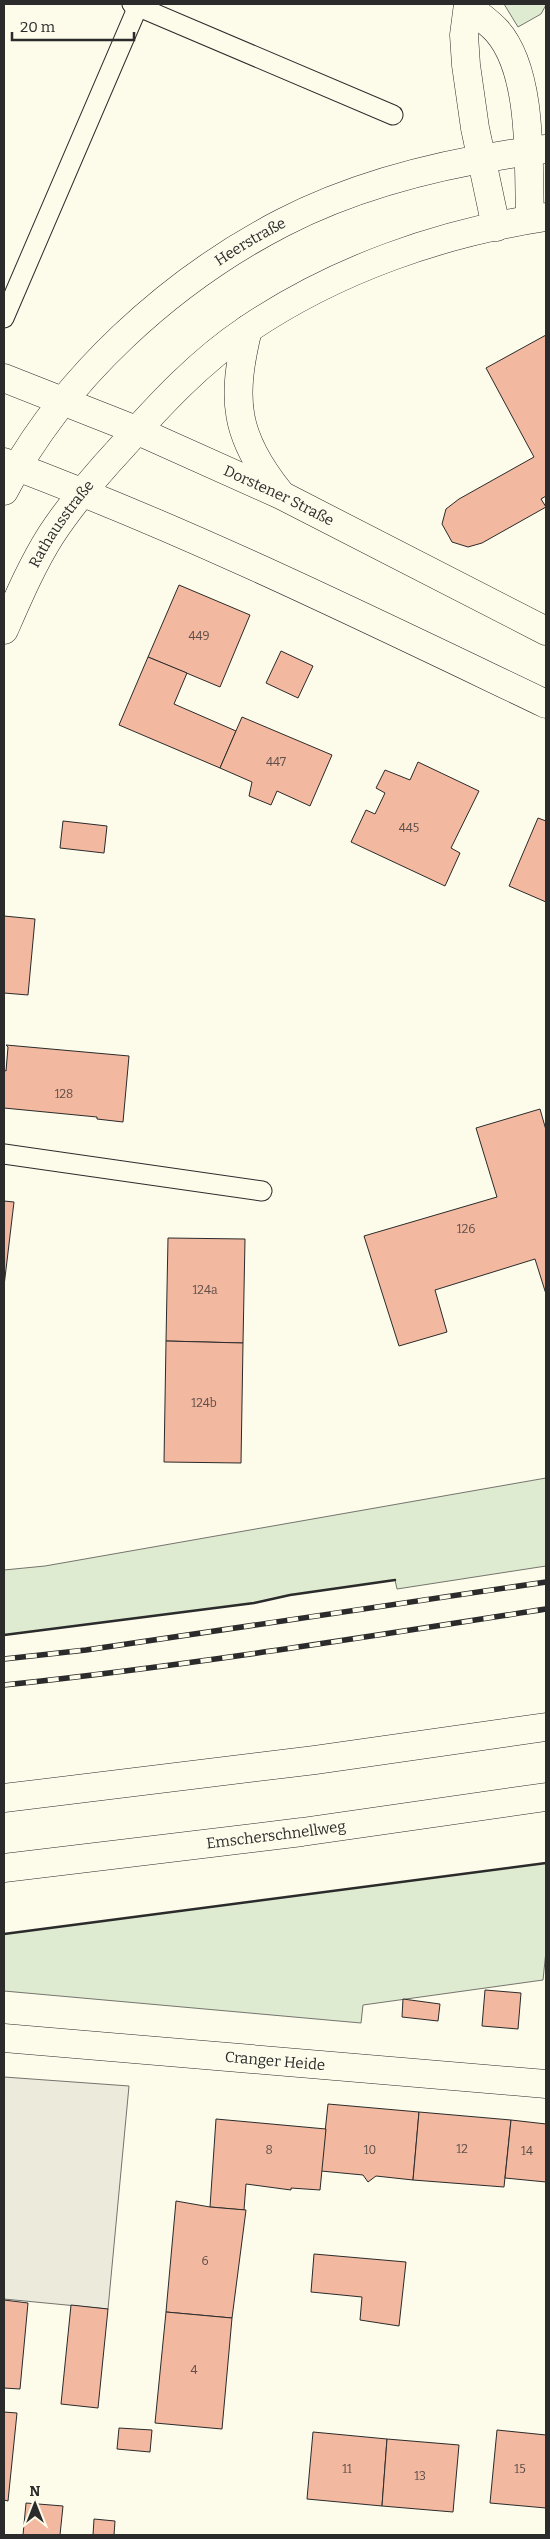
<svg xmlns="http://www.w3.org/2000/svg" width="550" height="2539" font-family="Bitter,serif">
  <rect width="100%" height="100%" fill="#fdfbea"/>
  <g fill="#deebd1" stroke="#74746e">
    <path d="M504,4H542L546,5L541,14L518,27Z"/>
    <path d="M546,1478V1566L397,1589L395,1580L290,1595L254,1603L4,1635V1570L45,1566Z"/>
    <path d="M546,1863V1951L543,1980L363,2005L361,2023L4,1991V1934Z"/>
  </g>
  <path fill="#eceadb" stroke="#74746e" d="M4,2077L129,2086L108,2309L4,2299Z"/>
  <g fill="#f2b8a0" stroke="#2b2b2b">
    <path d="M546,335V496L541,499L546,507L482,543L468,547L452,542L442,524L446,509L459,499L534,457L486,368Z"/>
    <path d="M179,585L250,615L220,687L148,657Z"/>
    <path d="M281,651L313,666L298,698L266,683Z"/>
    <path d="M148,657L187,673L174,704L236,731L220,768L119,725Z"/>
    <path d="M242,717L332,755L310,806L277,791L271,805L249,796L252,782L220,768Z"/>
    <path d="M418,762L479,791L451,848L460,853L445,886L351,842L366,810L375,814L385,793L376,788L385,770L410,780Z"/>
    <path d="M538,818L546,821V902L509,886Z"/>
    <path d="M63,821L107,826L104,853L60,848Z"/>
    <path d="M4,916L35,919L28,995L4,993Z"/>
    <path d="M6,1045L129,1056L123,1122L97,1119V1117L4,1108V1070L6,1071L8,1047Z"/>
    <path d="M540,1109L546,1130V1294L535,1259L435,1290L447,1332L399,1346L364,1236L497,1197L476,1128Z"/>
    <path d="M4,1201L14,1202L4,1286Z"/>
    <path d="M168,1238L245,1239L243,1343L166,1341Z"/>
    <path d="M166,1341L243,1343L241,1463L164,1462Z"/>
    <path d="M485,1990L521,1993L518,2029L482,2026Z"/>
    <path d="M403,1999L440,2004L438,2021L402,2017Z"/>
    <path d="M328,2104L419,2112L413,2180L376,2176L368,2182L363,2175L321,2171Z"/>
    <path d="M419,2112L511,2120L504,2187L413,2180Z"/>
    <path d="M216,2119L326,2129L320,2190L291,2188V2190L246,2184L244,2210L210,2207Z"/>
    <path d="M511,2120L546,2124V2182L505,2178Z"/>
    <path d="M176,2201L210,2207L246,2210L232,2318L166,2312Z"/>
    <path d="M314,2254L406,2262L399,2326L360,2320L362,2297L311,2292Z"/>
    <path d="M4,2300L28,2303L20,2389L4,2388Z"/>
    <path d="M71,2305L108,2309L98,2408L61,2404Z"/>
    <path d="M166,2312L232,2318L222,2429L155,2423Z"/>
    <path d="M4,2412L17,2413L8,2501L4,2500Z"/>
    <path d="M119,2428L152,2430L150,2452L117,2449Z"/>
    <path d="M497,2430L546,2435V2508L490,2503Z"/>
    <path d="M313,2432L387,2439L382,2506L307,2499Z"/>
    <path d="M387,2439L459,2445L453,2512L382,2506Z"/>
    <path d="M26,2503L63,2506L60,2535H23Z"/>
    <path d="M94,2519L115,2521L114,2535H93Z"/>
  </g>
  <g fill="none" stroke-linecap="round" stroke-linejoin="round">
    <g stroke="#2b2b2b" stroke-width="21">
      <g id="lane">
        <path d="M132,4L393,115"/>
        <path d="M4,318L139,4"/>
        <path d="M4,1154L262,1191"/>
      </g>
    </g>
    <g stroke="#2b2b2b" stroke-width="29">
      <g id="street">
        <path d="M468,4L464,35L466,65L475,128L496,227"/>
        <path d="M468,6C477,14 489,22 497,31C534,73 528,165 530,219"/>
        <path id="s1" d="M4,2038L546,2084"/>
      </g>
    </g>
    <g stroke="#2b2b2b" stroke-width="29">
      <g id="secondary">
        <path id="s2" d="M4,491C62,379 170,281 282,223C363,181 457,160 546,149"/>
        <path id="s3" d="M4,630C18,598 32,565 51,535C72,503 96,475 122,447C160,404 200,361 248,329C337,269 441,233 546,217"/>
      </g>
    </g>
    <g stroke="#2b2b2b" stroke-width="29">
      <g id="primary">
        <path d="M248,329C231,399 234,436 280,493"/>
        <path id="s4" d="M4,378L136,430L283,496L546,631"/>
        <path d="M4,462C189,531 368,619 546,704"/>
      </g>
    </g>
    <g stroke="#2b2b2b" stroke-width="29">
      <g id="highway">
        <path d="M4,1798L315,1760L546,1727"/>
        <path id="s5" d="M4,1868L302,1832L546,1797"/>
      </g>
    </g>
    <use href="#lane" stroke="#fdfbea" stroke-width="19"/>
    <use href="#street" stroke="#fdfbea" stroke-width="28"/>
    <use href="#secondary" stroke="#fdfbea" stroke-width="28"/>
    <use href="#primary" stroke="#fdfbea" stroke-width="28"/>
    <use href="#highway" stroke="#fdfbea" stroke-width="28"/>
    <g stroke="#2b2b2b" stroke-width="5.5">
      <g id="rail">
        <path d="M4,1659L86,1650L546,1582"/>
        <path d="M4,1685C185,1666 366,1637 546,1609"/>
      </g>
    </g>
    <use href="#rail" stroke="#fdfbea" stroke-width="4" stroke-dasharray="11" stroke-linecap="butt"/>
    <g stroke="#2b2b2b" stroke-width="2.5">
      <path d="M4,1635L254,1603L290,1595L395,1580"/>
      <path d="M4,1934L546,1863"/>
    </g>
  </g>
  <g text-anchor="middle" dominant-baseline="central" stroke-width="4" stroke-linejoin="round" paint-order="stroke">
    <g font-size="12" fill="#5d4e48">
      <text x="199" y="636">449</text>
      <text x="276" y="762">447</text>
      <text x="409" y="828">445</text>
      <text x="64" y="1094">128</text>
      <text x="466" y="1229">126</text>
      <text x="205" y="1290">124a</text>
      <text x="204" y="1403">124b</text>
      <text x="462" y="2149">12</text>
      <text x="269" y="2150">8</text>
      <text x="370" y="2150">10</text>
      <text x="527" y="2151">14</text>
      <text x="205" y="2261">6</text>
      <text x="194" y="2370">4</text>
      <text x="347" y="2469">11</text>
      <text x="520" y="2469">15</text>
      <text x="420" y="2476">13</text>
    </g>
    <g font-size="15" fill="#2b2b2b" stroke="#fdfbea">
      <text stroke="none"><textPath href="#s2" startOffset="355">Heerstraße</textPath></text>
      <text stroke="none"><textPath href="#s4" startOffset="299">Dorstener Straße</textPath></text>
      <text stroke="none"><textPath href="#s3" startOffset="121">Rathausstraße</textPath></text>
      <text stroke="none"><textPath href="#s5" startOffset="274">Emscherschnellweg</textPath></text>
      <text stroke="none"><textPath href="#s1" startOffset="272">Cranger Heide</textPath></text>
    </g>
  </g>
  <rect width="550" height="2539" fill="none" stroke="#2b2b2b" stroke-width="10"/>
  <g transform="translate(35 2504)" stroke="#fdfbea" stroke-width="4" paint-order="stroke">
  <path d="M0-4L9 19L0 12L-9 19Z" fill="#2b2b2b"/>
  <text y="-8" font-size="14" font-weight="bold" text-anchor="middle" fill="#2b2b2b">N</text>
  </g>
  <path d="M12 32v8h122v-8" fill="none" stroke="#2b2b2b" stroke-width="2.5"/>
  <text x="20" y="32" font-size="15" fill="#2b2b2b" stroke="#fdfbea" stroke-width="4" paint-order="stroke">20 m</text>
</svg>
